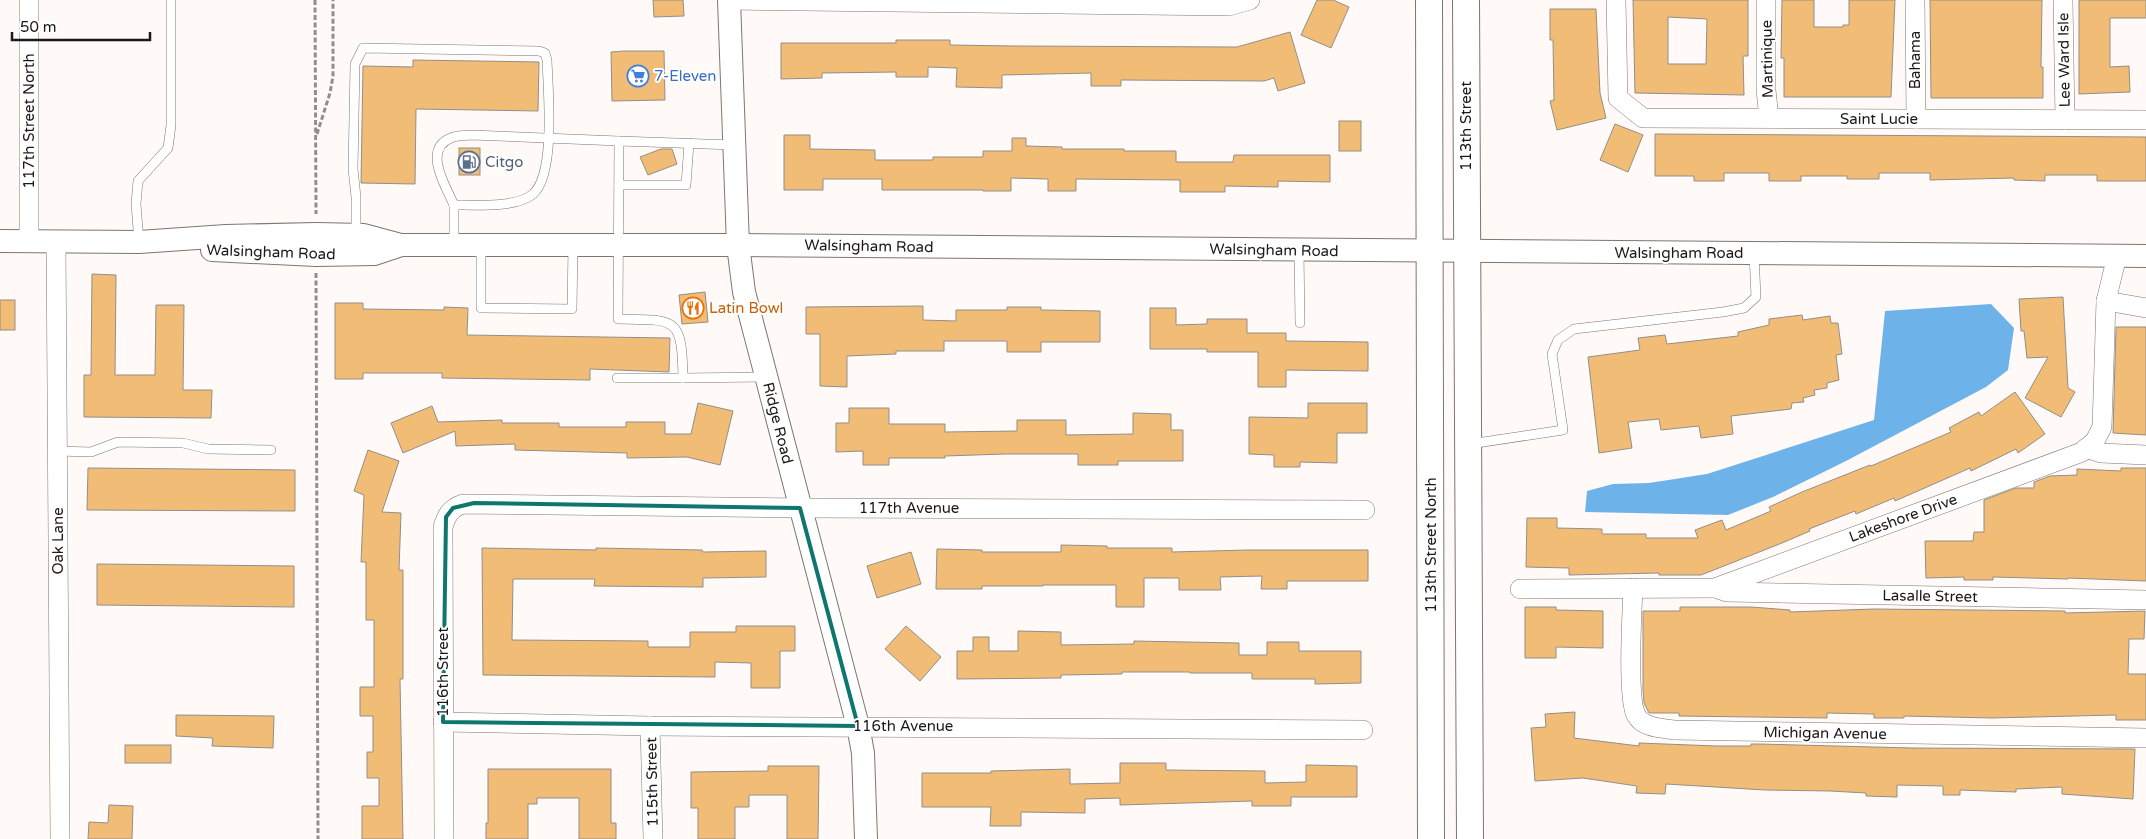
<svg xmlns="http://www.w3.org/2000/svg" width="2146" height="839" font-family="'Varela Round',sans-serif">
  <rect width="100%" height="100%" fill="#fffaf7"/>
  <path fill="#6eb2ea" d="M1991,304L2014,328L2008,370L1986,387L1846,461L1773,497L1728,515L1585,512L1587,491L1613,484L1649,483L1707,474L1874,420L1885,311Z"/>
  <g fill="#f1bd76" stroke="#938e88" fill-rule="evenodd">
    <path d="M653,0H683L684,16L654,17Z"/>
    <path d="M1317,0H1333L1349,7L1331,48L1301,35Z"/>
    <path d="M1633,0H1748V56H1743L1744,95L1635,93ZM1668,17L1707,19L1706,64H1668Z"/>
    <path d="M1782,0H1814V27H1843V25H1849V0H1895L1891,97H1784V58H1781Z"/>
    <path d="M1930,0H2042L2041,67H2043V98H1931Z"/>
    <path d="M2079,0H2146V18H2110V67L2129,66L2130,92L2079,94Z"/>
    <path d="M1550,9H1596L1600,93L1606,118L1557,130L1550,101L1554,100L1553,40H1550Z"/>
    <path d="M1290,32L1305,83L1278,91L1274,78L1264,81L1121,80V86H1091V73L1002,75V88L956,87L957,68L928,67V77H896V72L822,73V78L781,79V43H896V40H950V45L1013,46L1237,47Z"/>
    <path d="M624,51H664L665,100L612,101L611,52Z"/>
    <path d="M413,60L539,62L538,111L416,109L415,184L361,183L363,66L413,67Z"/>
    <rect x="1339" y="121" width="22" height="30"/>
    <path d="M1615,124L1643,135L1628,172L1600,160Z"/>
    <path d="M1655,134L2146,137V181H2097V175H2045V181L2014,180V178L1930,180V173H1879V179H1847V176H1801V181H1769V173H1724V181H1694V176H1655Z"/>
    <path d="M784,135H810V149L875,150V160H933V157H983V151H1012V138H1026V146L1062,147V149H1124V151H1176V162H1233L1234,155H1330V182L1278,181V187L1225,186V192H1180V180L1076,179V191H1048V179L1011,178V191H983V190H882V179H823V190H784Z"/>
    <rect x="459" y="148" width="21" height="27"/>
    <path d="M661,149H672L677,164L648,175L640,157Z"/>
    <path d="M92,274L116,275L115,375H155L156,305H184L183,390H212L211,418L84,417V375H91Z"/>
    <path d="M705,292L708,322L682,324L679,295Z"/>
    <path d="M2063,297L2068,388L2075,392L2061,417L2025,398L2048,357L2027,358L2024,331H2021L2019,299Z"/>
    <rect x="0" y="300" width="15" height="30"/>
    <path d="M335,303H363V309L444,310V307L468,308L467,335L670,338L669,372L590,369V380L442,378V373H363V379H335Z"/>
    <path d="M923,306V320L956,321V310H1007V307H1041V310L1100,311V342H1041V352H1007V341H944V351H896V354L847,356V387L820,386V334H806V307Z"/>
    <path d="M1150,308H1176V325L1207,324V319H1247V333H1286V341L1368,342V371L1286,370V387H1258V352H1207V349H1150Z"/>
    <path d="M1802,315L1803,320L1830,316L1831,323H1838L1842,354L1836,355L1839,380L1827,383V388L1814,390L1815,395L1803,398L1804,402L1792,403L1791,409L1731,416L1733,434L1701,438L1699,426L1661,430L1659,419L1628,422L1632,448L1599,453L1588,357L1640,350L1638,338L1665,335L1667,344L1738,336V332L1769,325V319Z"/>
    <path d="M2116,327H2146V435L2113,433Z"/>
    <path d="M2015,392L2045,434L2018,453L2016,449L1971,471L1970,468L1895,501L1894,498L1856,514L1855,511L1809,529L1810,531L1782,543L1701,575H1659V573L1569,575V568L1526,567L1527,518H1557V528L1602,529V534H1646V538H1698L1695,530L1722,520L1726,530L1771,511L1769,507L1802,492L1870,465L1871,466L1951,432L1949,428L1979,412L1981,416Z"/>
    <path d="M698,403L733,411L720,465L687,457L627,458V453L515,450V444L456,446L455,431L403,453L391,423L432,406L438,422L502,420V423H559V427H626V422H665V434H691Z"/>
    <path d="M1308,403H1367V433H1337V463L1300,462V467H1274V455L1249,454V417L1308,418Z"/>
    <path d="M849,408H889V424H945V432L1017,431V420H1066V435L1133,434V413L1171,414V430H1183V461H1118V465H1078V454H1005L945,456V458H889V465H863V451L836,452V423H849Z"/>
    <path d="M368,450L399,461L382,512L401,513L399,570H403V679H400L403,839H362V806H379V778H367V752H373V716H360V687H374V620H366V562H361L364,495L354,491Z"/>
    <path d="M88,468L295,470V511L87,510Z"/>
    <path d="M2121,468H2146V581L2068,578V579L1993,577V580H1964V577L1926,578L1925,541H1973L1974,532H1984V500L2016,488H2034V482L2050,476L2077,475V469L2121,471Z"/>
    <path d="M1061,545L1107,546V548H1172V552L1249,550H1368V581H1287V589H1261L1262,576L1220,577L1221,590H1179V578H1144V607H1116V585H1043V586H982V589H936L937,549L982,550V552H1061Z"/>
    <path d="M482,548L596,550V548L702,550L703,552L766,551V577L703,578V587L594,586L595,579H513L512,640L648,641V647H690V632H736V626H795V651H780V688H751V663L715,662V677L483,675Z"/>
    <path d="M911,552L921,584L877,598L867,566Z"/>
    <path d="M97,564L294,566V607L97,605Z"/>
    <path d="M1525,607H1556V610L1603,611V648L1556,647V658H1525Z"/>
    <path d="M1680,607H1751L1790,610V612L1874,609L2065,611V613L2145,611L2144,639H2129L2128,674H2146V720H2116V715L1992,718L1904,716V718H1874V714L1827,713V718L1679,716V713H1649L1644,703L1643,690V611H1680Z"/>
    <path d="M906,626L941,657L920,681L885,649Z"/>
    <path d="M1018,631L1061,632V645L1134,644V641L1239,643V655H1267V642H1299V651H1361V683L1315,684V679H1252V673H1190V672H1122V674L1061,675V678L957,679V651H973V637H989V651H1018Z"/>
    <path d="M1575,712L1574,738L1639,746V743L1716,746H1751V744H1759L1912,748L2135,749L2133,799L2062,794V787L2016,789V792L1960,790V795H1943V786L1897,785V797L1866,796V793L1830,791L1765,790L1666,784L1665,794L1636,793L1637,786L1583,778L1535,781L1531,728L1546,727L1545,714Z"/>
    <path d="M176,715L274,716L273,748L212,746L213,738L176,736Z"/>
    <rect x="125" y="745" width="46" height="18"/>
    <path d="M1120,763H1166V770L1265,771V783L1306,782V765L1357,766V797H1291V806H1252V801L1120,805V798L1085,799V813L1021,812V826H990L991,807H922V773H991V771L1070,769V784L1120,783Z"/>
    <path d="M768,766H819L818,839H787V795H749V807H735V839H698V808H691V772L768,771Z"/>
    <path d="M488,769H611V823H616V839H579V798H537V804H528V839H486V823H488Z"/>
    <path d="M109,805L133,806L132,839H88L89,822L108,823Z"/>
  </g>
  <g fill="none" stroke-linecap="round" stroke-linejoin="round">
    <g stroke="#7d7671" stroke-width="10">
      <g id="service">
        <path d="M734,145L619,141L618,319C676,320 682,316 683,378L766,377"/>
        <path d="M619,185H686L689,143"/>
        <path d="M454,205C446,187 422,149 451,138C457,135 465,136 471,135L619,141"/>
        <path d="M356,235V197L353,169L355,64L363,48L539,51L545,53L547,60C548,90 556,174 533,194C517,208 475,205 454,205V245"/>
        <path d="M139,242L136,204L138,181L168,148L171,125V0"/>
        <path d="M481,245V308L572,309L573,246"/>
        <path d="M1299,251L1300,323"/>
        <path d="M617,378H683"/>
        <path d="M1470,444L1563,430L1552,354L1558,340L1574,329L1723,312L1744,308L1756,297L1754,253"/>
        <path d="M57,451L91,452L118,442L183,443L208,449L271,450"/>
      </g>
    </g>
    <g stroke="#7d7671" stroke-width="20">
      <g id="minor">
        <path d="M729,0L1229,6L1250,0"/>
        <path d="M1616,0L1618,98L1643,118L2146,120"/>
        <path d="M1766,0V90L1769,118"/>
        <path d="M1915,0L1916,119"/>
        <path d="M2063,0L2065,120"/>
        <path d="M29,242V0"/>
        <path d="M56,242L60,839"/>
        <path d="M2106,301L2146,308"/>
        <path d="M2086,448L2101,453L2146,455"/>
        <path d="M1633,588C1632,612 1627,697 1636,715C1643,728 1661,728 1674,730L2146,738"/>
        <path d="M1520,589L1715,588L2082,452L2095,441L2102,427L2106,301L2117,256"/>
        <path d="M1718,589L1727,592L2146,600"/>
        <path d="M443,722L650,726L1363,730"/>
        <path d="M650,726L653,839"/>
        <path d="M444,839L443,527C447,514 451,508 463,504L800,508L1365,510"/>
      </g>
    </g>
    <g stroke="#7d7671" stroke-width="24">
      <g id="tertiary">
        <path d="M729,0L738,245L744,292L858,726L863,753L866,839"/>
        <path d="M0,241L139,242L226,236L316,234L364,235L401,245H738L2146,256"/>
        <path d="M212,250L316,255L374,254L401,245"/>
      </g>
    </g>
    <g stroke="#7d7671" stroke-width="28">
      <g id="secondary">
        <path d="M1429,0L1431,839"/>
        <path d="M1466,0L1470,839"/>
      </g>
    </g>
    <g stroke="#928e8c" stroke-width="3" stroke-dasharray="5 2.5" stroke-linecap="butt">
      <path d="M315,0L316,214"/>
      <path d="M317,134L330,93L333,76V0"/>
      <path d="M316,273L318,839"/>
    </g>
    <use href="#service" stroke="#fff" stroke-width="9"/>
    <use href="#minor" stroke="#fff" stroke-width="19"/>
    <use href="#tertiary" stroke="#fff" stroke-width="22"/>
    <use href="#secondary" stroke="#fff" stroke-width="26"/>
  </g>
  <path fill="none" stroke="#0f766e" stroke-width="4" stroke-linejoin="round" d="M474,503L800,508L858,726L443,722L446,517L453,508Z"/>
  <defs>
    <g id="supermarket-ring" transform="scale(1.125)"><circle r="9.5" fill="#fff" stroke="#3f7fe0" stroke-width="1.5"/><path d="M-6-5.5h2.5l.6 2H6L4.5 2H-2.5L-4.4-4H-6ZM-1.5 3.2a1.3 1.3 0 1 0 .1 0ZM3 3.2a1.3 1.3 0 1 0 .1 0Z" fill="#3f7fe0"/></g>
    <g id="fuel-ring" transform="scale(1.125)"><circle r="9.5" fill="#fff" stroke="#5c6f8a" stroke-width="1.5"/><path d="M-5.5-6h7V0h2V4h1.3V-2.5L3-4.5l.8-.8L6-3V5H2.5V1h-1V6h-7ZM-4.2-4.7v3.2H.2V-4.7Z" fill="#5c6f8a"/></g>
    <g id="restaurant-ring" transform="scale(1.125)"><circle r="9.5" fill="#fff" stroke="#e8710a" stroke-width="1.5"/><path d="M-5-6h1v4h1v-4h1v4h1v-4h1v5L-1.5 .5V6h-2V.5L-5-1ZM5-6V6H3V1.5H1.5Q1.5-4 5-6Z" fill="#e8710a"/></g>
  </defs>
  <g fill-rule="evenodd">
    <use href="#supermarket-ring" x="638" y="76"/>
    <use href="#fuel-ring" x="469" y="162"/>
    <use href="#restaurant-ring" x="693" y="308"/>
  </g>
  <g text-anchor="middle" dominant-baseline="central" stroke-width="4" stroke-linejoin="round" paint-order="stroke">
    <g font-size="15" fill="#1b1817" stroke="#fff">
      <text transform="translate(1767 59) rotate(-91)">Martinique</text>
      <text transform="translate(1915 60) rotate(-90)">Bahama</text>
      <text transform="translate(2064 60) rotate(-91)">Lee Ward Isle</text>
      <text x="1879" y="119">Saint Lucie</text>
      <text transform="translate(29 121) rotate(-90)">117th Street North</text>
      <text transform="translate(1466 126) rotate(-90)">113th Street</text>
      <text transform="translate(869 246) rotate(1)">Walsingham Road</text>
      <text transform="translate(1274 250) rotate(1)">Walsingham Road</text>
      <text transform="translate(271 252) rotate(2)">Walsingham Road</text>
      <text x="1679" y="253">Walsingham Road</text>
      <text transform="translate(778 423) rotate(76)">Ridge Road</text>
      <text x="909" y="508">117th Avenue</text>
      <text transform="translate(1903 518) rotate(-20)">Lakeshore Drive</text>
      <text transform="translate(58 541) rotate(-90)">Oak Lane</text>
      <text transform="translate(1431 545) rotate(-90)">113th Street North</text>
      <text transform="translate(1930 596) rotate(1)">Lasalle Street</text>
      <text transform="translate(443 672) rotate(-90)">116th Street</text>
      <text x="903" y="726">116th Avenue</text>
      <text transform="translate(1825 733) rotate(1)">Michigan Avenue</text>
      <text transform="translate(652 782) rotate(-91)">115th Street</text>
    </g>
    <g font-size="15" fill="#366cbe" stroke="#fff" text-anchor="start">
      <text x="654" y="76">7-Eleven</text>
    </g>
    <g font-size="15" fill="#4e5e75" stroke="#fff" text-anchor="start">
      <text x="485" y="162">Citgo</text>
    </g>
    <g font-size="15" fill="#c56008" stroke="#fff" text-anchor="start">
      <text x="709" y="308">Latin Bowl</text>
    </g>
  </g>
  <path d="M12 32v8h138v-8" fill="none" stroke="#1b1817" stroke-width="2.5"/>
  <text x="20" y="32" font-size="15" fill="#1b1817" stroke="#ffffff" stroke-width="4" paint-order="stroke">50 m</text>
</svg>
